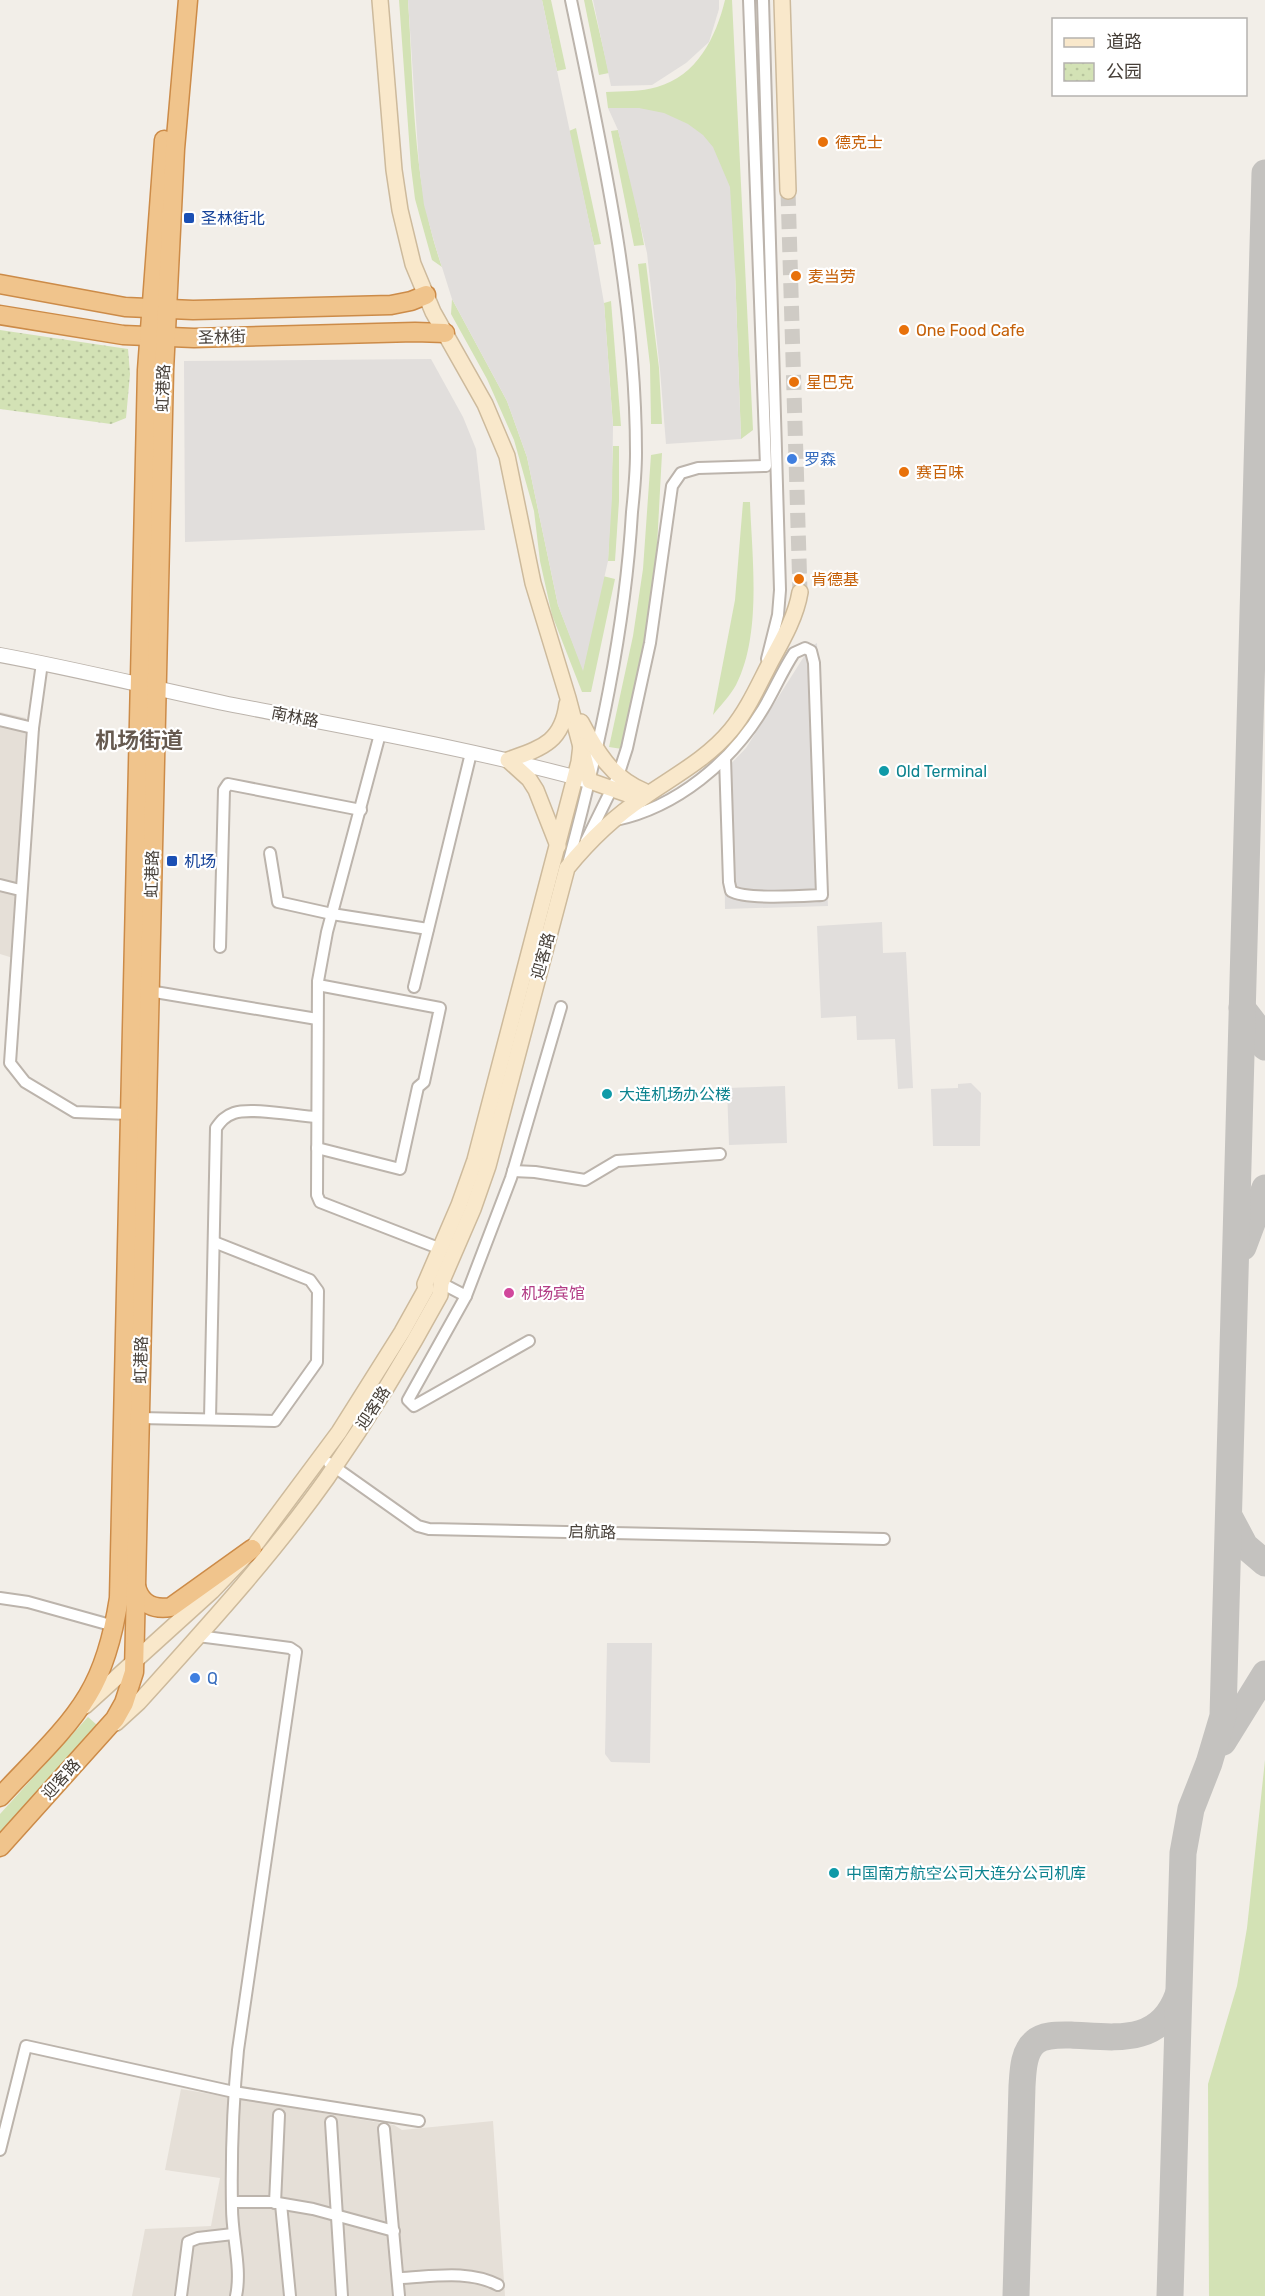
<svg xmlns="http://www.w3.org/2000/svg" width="1265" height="2296" font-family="Rubik,'Noto Sans SC',sans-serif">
  <defs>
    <pattern id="park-dots" width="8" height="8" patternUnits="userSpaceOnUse" patternTransform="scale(1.5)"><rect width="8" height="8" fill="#d3e2b5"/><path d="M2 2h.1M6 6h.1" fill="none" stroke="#b6c39c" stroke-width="1.8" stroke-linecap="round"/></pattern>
  </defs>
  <rect width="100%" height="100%" fill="#f2eee8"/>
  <g fill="#e5dfd7">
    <path d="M0,712L26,718L13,958L0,954Z"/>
    <path d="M181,2089L394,2125L402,2130L493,2121L505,2296H132L145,2229L211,2226L220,2178L165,2170Z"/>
  </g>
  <g fill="#d3e2b5">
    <path d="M399,0H408C414,90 412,182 442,267L432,260L415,199L411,167Z"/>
    <path d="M542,0H551L566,69L557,71Z"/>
    <path d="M584,0H592L609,73L599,75Z"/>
    <path d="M725,0H732L753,430L741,439L735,270L639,108H608L606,92C623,91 641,92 657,87C697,76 716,37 725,0Z"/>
    <path d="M576,128L601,244L594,245L569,131Z"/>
    <path d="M618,130L635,197L644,245L634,246L611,131Z"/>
    <path d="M646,263L659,368L662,424H651L650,365L638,264Z"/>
    <path d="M452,299L507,401L527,457L558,605L583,669L603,576L615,579L591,692H582L552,615L540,561L534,511L514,440L487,379L451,314Z"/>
    <path d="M611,301L621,426H613L604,303Z"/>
    <path d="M613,446H619V501L615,561H608Z"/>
    <path d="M662,453L657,547L643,652L622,749L609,747L633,636L643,569L651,455Z"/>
    <path d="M743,502H750C752,558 762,634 736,685C730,696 720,706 713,715L735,600Z"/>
    <path d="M88,1717L97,1725L0,1832V1814Z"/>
    <path d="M1265,1760V2296H1209L1208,2084L1237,1986L1247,1928Z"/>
  </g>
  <path fill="url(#park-dots)" d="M0,330L128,349L130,374L126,418L111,424L0,409Z"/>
  <g fill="#e1dedc">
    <path d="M408,0H542L594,245L604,303L613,426L612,498L608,561L583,671L558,605L527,457L507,401L452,299L435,245L424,205L419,165Z"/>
    <path d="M593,0H719V9L709,42L686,63L652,85L611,86Z"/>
    <path d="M608,108H639L664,113L688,124L703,135L713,147L730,187L735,270L741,439L666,444L660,370L647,253L618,130Z"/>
    <path d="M431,359L463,417L476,449L485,530L185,542L184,361Z"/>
    <path d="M817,643L828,906L725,909L723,772L746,748L810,647Z"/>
    <path d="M882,922L883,953L906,952L913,1088L898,1089L895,1039L857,1040L856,1016L821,1018L817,926Z"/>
    <path d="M971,1083L981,1093L980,1146H933L931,1089L958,1088V1084Z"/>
    <path d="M785,1086L787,1143L729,1145L727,1088Z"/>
    <path d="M607,1643H652L650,1763L611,1762L605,1754Z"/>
  </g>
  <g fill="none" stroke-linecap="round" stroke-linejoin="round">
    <g stroke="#c4c2bf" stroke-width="27">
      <path d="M1242,1008L1255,1025L1265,1047"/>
      <path d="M1243,1247L1265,1188"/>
      <path d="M1229,1516L1245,1546L1265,1563"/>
      <path d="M1223,1742L1265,1674"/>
      <path d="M1016,2296L1022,2086C1023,2072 1023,2052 1035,2042C1044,2034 1059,2035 1071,2035C1115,2037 1160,2046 1178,1995"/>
      <path d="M1170,2296L1183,1853L1191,1809L1209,1763L1223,1716L1265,173"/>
    </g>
    <path stroke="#cfcbc5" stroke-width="15" stroke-dasharray="15 8" stroke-linecap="butt" d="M788,191L800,592"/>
    <g stroke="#bcb4ac" stroke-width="14">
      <g id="minor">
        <path d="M763,0L780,590L778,615L767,659"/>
        <path d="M42,663L33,728L10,1063L25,1082L75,1112L130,1114"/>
        <path d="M0,720L33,728"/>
        <path d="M380,734L327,932L318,981L317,1195L320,1202L441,1249"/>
        <path d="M616,820C677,807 731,762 763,709C774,691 782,671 794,653L805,648L811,651L814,663L822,895C802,896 746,900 731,891L729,882L725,758"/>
        <path d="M586,841L618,776L627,748L650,643L672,486L681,473L698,468L766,466L749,0"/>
        <path d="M270,853L278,902L332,914L428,929"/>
        <path d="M568,864C599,749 625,631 632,512C634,493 636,473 636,453C636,300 602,149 571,0"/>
        <path d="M0,885L20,890"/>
        <path d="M220,947L224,790L228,784L361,810"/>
        <path d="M414,987L471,753"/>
        <path d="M149,991L317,1019"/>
        <path d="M317,1148L400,1169L418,1087L424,1082L440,1008L318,985"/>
        <path d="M513,1171L535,1172L585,1180L617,1161L720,1154"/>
        <path d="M441,1283L466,1296"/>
        <path d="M529,1341L414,1406L408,1400L466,1296L511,1178L561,1007"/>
        <path d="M140,1418L275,1421L317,1362L318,1291L310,1280L214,1242"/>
        <path d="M210,1419L216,1128C221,1121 225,1116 234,1113C251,1107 297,1116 317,1117"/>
        <path d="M329,1463L418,1526L429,1529L884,1539"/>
        <path d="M0,1598L28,1602L114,1626"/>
        <path d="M198,1636L290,1648L296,1652L238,2050C233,2102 231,2156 232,2208C232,2237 242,2268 236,2296"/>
        <path d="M331,2122L342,2296"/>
        <path d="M384,2129L399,2296"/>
        <path d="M0,2150L26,2046L234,2092L419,2121"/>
        <path d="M232,2202H272L313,2209L394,2231"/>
        <path d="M275,2203L279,2115"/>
        <path d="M281,2204L290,2296"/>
        <path d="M398,2278C430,2277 468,2269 498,2285"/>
        <path d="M181,2296L188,2242L198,2238L233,2234"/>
      </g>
    </g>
    <g stroke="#bcb4ac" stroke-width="16">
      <path id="tertiary" d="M0,655C76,669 152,688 228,704C347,727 467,748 585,780"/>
    </g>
    <g stroke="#cdba9c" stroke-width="18">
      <g id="secondary">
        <path d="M380,0L394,170L400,210L413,264L433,312L485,404L507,456L533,583L568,698L590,781L641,799"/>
        <path d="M782,0L788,191"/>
        <path d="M581,722C596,751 612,778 644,791"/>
        <path d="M558,846L536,790L529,779L508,760C541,748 562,743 567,704"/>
        <path d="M85,1706L212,1591L252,1549L339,1432L402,1332L426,1289L425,1284L459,1205L475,1160L579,762L581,745"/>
        <path d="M116,1723L139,1702C204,1630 271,1557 327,1478C368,1419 406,1358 440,1295L441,1283L473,1209L488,1166L567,868C589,841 615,816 644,797C674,776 707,759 731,730C747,711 758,686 770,663C782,641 796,617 800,592"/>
      </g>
    </g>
    <g stroke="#cc8b48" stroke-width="21">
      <g id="trunk">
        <path d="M0,284L125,307L193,310L391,305L411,301L426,295"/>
        <path d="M0,315L123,335L194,338L415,332L445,333"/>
        <path d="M136,1586C140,1604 154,1610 171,1607L252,1549"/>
        <path d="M0,1797C29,1765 66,1732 88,1695C105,1667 114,1630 119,1598L147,370L164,140"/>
        <path d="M0,1847L115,1719L124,1703L134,1672L164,371L175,149L188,0"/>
      </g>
    </g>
    <use href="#minor" stroke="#fff" stroke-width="10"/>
    <use href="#tertiary" stroke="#fff" stroke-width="14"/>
    <use href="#secondary" stroke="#f9e8cb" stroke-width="15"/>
    <use href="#trunk" stroke="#f0c48c" stroke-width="18"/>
  </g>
  <g fill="#e8710a" stroke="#fff" stroke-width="2">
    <circle cx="823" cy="142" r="6"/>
    <circle cx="796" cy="276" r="6"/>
    <circle cx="904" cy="330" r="6"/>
    <circle cx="794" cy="382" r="6"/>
    <circle cx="904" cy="472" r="6"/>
    <circle cx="799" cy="579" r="6"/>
  </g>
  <g fill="#1a4fb4" stroke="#fff" stroke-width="2">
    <rect x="183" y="212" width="12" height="12" rx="3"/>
    <rect x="166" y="855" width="12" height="12" rx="3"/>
  </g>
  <g fill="#3f7fe0" stroke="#fff" stroke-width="2">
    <circle cx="792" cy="459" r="6"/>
    <circle cx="195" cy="1678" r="6"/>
  </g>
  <g fill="#0f9aa8" stroke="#fff" stroke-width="2">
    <circle cx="884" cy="771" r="6"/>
    <circle cx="607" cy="1094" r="6"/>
    <circle cx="834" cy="1873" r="6"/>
  </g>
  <circle fill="#d1479c" stroke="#fff" stroke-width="2" cx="509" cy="1293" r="6"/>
  <g text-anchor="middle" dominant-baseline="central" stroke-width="4.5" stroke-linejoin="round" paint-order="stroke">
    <g font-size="16" fill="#c56008" stroke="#fff" text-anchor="start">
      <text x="835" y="142">德克士</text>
      <text x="808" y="276">麦当劳</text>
      <text x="916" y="330">One Food Cafe</text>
      <text x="806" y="382">星巴克</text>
      <text x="916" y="472">赛百味</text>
      <text x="811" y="579">肯德基</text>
    </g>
    <g font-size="16" fill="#164399" stroke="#fff" text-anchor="start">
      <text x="201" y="218">圣林街北</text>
      <text x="184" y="861">机场</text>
    </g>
    <g font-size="16" fill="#453e37" stroke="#fff">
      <text transform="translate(222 337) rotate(-1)">圣林街</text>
      <text transform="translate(163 388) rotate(-88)">虹港路</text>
      <text transform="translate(295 717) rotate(11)">南林路</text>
      <text transform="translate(152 874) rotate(-89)">虹港路</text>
      <text transform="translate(543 956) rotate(-75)">迎客路</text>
      <text transform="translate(141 1360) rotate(-89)">虹港路</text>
      <text transform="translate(373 1408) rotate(-57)">迎客路</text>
      <text transform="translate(592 1532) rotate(1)">启航路</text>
      <text transform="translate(61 1779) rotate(-48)">迎客路</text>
    </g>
    <g font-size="16" fill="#366cbe" stroke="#fff" text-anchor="start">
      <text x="804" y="459">罗森</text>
      <text x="207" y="1678">Q</text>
    </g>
    <g font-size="16" fill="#0d838f" stroke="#fff" text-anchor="start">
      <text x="896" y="771">Old Terminal</text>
      <text x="619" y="1094">大连机场办公楼</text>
      <text x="846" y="1873">中国南方航空公司大连分公司机库</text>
    </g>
    <g font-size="16" fill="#b23c85" stroke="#fff" text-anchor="start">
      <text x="521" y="1293">机场宾馆</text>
    </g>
    <g font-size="22" font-weight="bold" fill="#665a50" stroke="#fff">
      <text x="139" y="740">机场街道</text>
    </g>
  </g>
  <rect x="1052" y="18" width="195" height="78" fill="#ffffff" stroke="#b5b2af" stroke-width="1.5"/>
  <rect x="1064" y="38" width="30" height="9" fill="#f9e8cb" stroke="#b5b2af" stroke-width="1.5"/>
  <text x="1106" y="48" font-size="18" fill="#453e37">道路</text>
  <rect x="1064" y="63" width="30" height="18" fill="url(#park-dots)" stroke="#b5b2af" stroke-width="1.5"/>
  <text x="1106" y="78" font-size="18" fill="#453e37">公园</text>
</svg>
